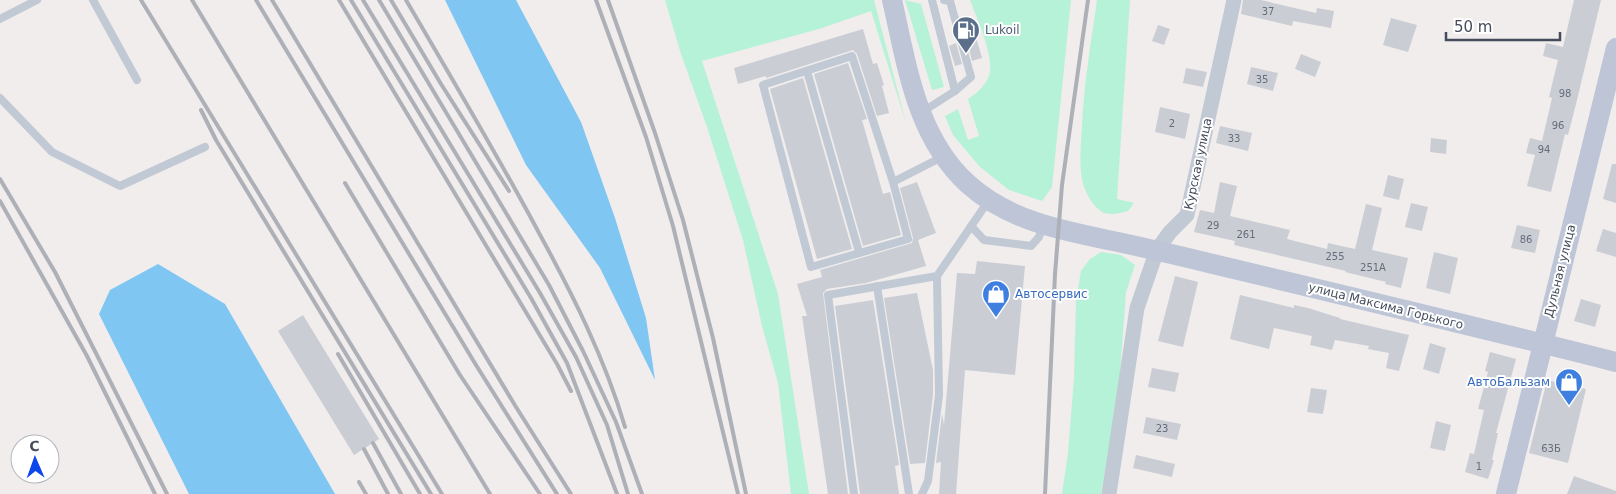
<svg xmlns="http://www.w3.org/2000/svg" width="1616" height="494" font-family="'DejaVu Sans',sans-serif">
  <rect width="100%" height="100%" fill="#f0edec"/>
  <g fill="#b6f2d7">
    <path d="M665,0H874L906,123L871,11L819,29L702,61L778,294L809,494H791L778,383L762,326L743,240L707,127L681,54Z"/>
    <path d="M905,0L921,4L944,87L932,90Z"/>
    <path d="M970,0H1071L1052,187L1042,201L1009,190L980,167L953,135L945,116L958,109L968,140L979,136L968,99C977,93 985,86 989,76C995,57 977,19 970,0Z"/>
    <path d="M1097,0H1130L1117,199L1134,203L1128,211C1120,213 1109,216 1102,212C1092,206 1084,190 1082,179C1079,162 1081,143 1082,126C1084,83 1091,42 1097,0Z"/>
    <path d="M1101,252L1121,255L1135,265L1126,292L1119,387L1101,494H1062L1068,453L1074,378L1076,301L1081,271L1090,259Z"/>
  </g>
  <g fill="#80c6f2">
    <path d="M445,0H516L581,122L615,218L646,318L655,380L600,268L526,165Z"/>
    <path d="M158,264L225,304L335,494H189L99,314L110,290Z"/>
  </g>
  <g fill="#cbcdd5">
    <path d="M1243,0H1261L1316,13L1317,8L1334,11L1331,28L1293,21L1292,26L1241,14Z"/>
    <path d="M1574,0H1601L1576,104L1568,135L1565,134L1551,192L1527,186L1535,155L1526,153L1530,138L1542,141L1552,98L1549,97L1558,60L1543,56L1546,43L1563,47Z"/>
    <path d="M1391,18L1417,25L1408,52L1383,45Z"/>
    <path d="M1158,25L1170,29L1164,45L1152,41Z"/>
    <path d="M863,29L873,64L877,63L884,85L882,86L889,113L877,116L857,54L853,50L766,78V76L738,84L734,68Z"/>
    <path d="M976,37L982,58L972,61L967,40Z"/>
    <path d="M956,43L962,64L955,66L949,46Z"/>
    <path d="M1301,54L1321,62L1315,77L1295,69Z"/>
    <path d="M848,63L867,119L862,120L883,194L890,192L901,235L863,246L814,74Z"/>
    <path d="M1251,67L1278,73L1273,91L1247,84Z"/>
    <path d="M1186,68L1207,72L1203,87L1183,83Z"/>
    <path d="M803,78L852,249L817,259L770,89Z"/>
    <path d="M1160,107L1190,114L1185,139L1155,132Z"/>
    <path d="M1220,126L1252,133L1248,151L1216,143Z"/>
    <path d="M1431,138L1447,140L1446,154L1430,152Z"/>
    <path d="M1612,164H1616V203L1603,199Z"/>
    <path d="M1388,175L1404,179L1399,200L1383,196Z"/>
    <path d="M917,182L936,233L918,240L926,266L866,283L827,289L823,293L848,494H828L802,316H807L797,284L822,277L820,270L912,243L913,238L900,188Z"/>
    <path d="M1220,182L1237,186L1230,216L1290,230L1287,239L1327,249L1328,243L1355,249L1366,204L1382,208L1372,250L1408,258L1401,288L1385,284L1386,282L1345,272L1346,271L1234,245L1235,241L1194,232L1200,210L1214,213Z"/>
    <path d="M1411,203L1428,207L1422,231L1405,227Z"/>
    <path d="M1517,225L1540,230L1535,253L1511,248Z"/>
    <path d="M1603,229L1616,233V257L1596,251Z"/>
    <path d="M1434,252L1458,258L1450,294L1426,288Z"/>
    <path d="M977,261L1025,266L1015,375L965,370L956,494H939L941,462L936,463L942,414L944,425L957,273L975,274Z"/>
    <path d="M1175,276L1198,282L1183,347L1158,341Z"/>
    <path d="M917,293L933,370V395L925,463L910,464L884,298Z"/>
    <path d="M1240,295L1294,308V305L1308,308L1340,318V319L1409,335L1399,371L1386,368L1389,353L1368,349L1369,346L1335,340L1332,350L1310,345L1312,336L1274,328L1269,349L1230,339Z"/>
    <path d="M1581,299L1601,305L1595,327L1574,321Z"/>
    <path d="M873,300L899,465L895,466L899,494H860L835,306Z"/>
    <path d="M303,315L379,439L354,455L278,331Z"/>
    <path d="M1430,343L1446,348L1439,374L1423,369Z"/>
    <path d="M1490,352L1516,359L1496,433H1498L1492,460H1494L1488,479L1465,472L1470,453L1474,454L1484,410L1478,409L1488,372L1485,371Z"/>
    <path d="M1152,368L1179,373L1175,392L1148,387Z"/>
    <path d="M1547,380L1586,389L1568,463L1529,453Z"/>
    <path d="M1311,388L1327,390L1323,414L1307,412Z"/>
    <path d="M1146,417L1181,424L1177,440L1143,433Z"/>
    <path d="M1436,421L1451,425L1445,451L1430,448Z"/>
    <path d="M1136,455L1175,464L1172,477L1133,468Z"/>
    <path d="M1574,476L1616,491V494H1567Z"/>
  </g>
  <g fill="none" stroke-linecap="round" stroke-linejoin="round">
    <g stroke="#c1c9d5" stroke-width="8">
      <path d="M93,0L137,80"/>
      <path d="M944,0L950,1L971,77L955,91"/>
      <path d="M0,19L37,0"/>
      <path d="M807,71L859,252"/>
      <path d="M0,98L52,152L120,186L205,147"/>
      <path d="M922,112L955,91L932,0"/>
      <path d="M893,182L908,239L811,267L763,85L852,56L893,182L942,157"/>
      <path d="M971,226L984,240L1031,246L1039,237L1043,226"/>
      <path d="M877,286L909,494"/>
      <path d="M854,494L828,295L937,276L989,200"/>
      <path d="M922,494L928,481L939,395L937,276"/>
    </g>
    <path stroke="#c1c9d5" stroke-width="15" d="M1109,494L1137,308L1157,250L1170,232L1187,215L1234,0"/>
    <g stroke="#bdc5d7" stroke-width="20">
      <path d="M892,0C907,65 916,137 968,184C1010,222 1065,231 1118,242C1150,249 1181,256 1213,264C1347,296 1482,328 1616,362"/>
      <path d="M1506,494L1616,48"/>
    </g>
    <g stroke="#aeb0b8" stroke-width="4">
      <path d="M141,0L442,494"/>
      <path d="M192,0L490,494"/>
      <path d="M256,0L476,365L557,494"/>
      <path d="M272,0L516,407L571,494"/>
      <path d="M339,0L557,364L571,391"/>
      <path d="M351,0L531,298L567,363L617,494"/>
      <path d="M363,0L540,293L576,357L607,425L628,494"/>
      <path d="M379,0L549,285L583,351L616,422L642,494"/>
      <path d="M391,0L441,84L509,191"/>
      <path d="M406,0C451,77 497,154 539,233C573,295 605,359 625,427"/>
      <path d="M596,0L646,137L673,226L738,494"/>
      <path d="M608,0L655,133L683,220L713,338L746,494"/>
      <path d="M201,110L216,140L431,494"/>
      <path d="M0,179L55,272L167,494"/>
      <path d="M345,183L460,375L540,494"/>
      <path d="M0,201L87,356L155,494"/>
      <path d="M338,354L420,494"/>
      <path d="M373,443L401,494"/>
      <path d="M364,449L388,494"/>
      <path d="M359,482L366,494"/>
      <path d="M1045,494L1055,274L1062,185L1088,0"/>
    </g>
  </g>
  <defs>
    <g id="fuel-pin" transform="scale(1.4375)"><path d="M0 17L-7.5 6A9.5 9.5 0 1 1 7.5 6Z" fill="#5c6f8a" stroke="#fff"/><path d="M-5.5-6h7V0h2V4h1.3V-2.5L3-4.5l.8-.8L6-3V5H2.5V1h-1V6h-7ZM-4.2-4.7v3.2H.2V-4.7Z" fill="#fff"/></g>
    <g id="shop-pin" transform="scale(1.4375)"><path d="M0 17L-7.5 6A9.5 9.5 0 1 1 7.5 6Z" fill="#3f7fe0" stroke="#fff"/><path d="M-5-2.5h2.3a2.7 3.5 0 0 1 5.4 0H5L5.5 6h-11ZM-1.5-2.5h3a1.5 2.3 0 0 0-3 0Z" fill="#fff"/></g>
  </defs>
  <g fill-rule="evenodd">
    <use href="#fuel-pin" x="966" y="30"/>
    <use href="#shop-pin" x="996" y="294"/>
    <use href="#shop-pin" x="1569" y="382"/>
  </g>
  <g text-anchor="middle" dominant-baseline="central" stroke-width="4" stroke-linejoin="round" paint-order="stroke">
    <g font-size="10" fill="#666c7a">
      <text x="1268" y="11">37</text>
      <text x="1262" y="79">35</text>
      <text x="1565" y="93">98</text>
      <text x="1172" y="123">2</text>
      <text x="1558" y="125">96</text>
      <text x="1234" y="138">33</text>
      <text x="1544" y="149">94</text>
      <text x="1213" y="225">29</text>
      <text x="1246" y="234">261</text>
      <text x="1526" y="239">86</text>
      <text x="1335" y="256">255</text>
      <text x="1373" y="267">251А</text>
      <text x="1162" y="428">23</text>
      <text x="1551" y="448">63Б</text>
      <text x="1479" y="466">1</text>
    </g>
    <g font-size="12" fill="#4e5e75" stroke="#fff" text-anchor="start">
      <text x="985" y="30">Lukoil</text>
    </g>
    <g font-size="12" fill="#444c5b" stroke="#fff">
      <text transform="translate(1198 164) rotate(-78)">Курская улица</text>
      <text transform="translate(1560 271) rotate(-76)">Дульная улица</text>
      <text transform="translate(1386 306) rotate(14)">улица Максима Горького</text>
    </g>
    <g font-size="12" fill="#366cbe" stroke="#fff" text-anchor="start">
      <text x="1015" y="294">Автосервис</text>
      <text x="1550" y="382" text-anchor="end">АвтоБальзам</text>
    </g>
  </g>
  <g transform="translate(35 459) rotate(358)"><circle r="24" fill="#ffffff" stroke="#b4b7bd"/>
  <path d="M0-4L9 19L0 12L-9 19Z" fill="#0c46ea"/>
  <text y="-8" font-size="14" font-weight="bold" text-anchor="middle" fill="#444c5b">С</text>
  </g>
  <path d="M1446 32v8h114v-8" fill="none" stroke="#444c5b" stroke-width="2.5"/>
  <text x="1454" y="32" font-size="15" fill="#444c5b" stroke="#ffffff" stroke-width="4" paint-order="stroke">50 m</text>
</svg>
